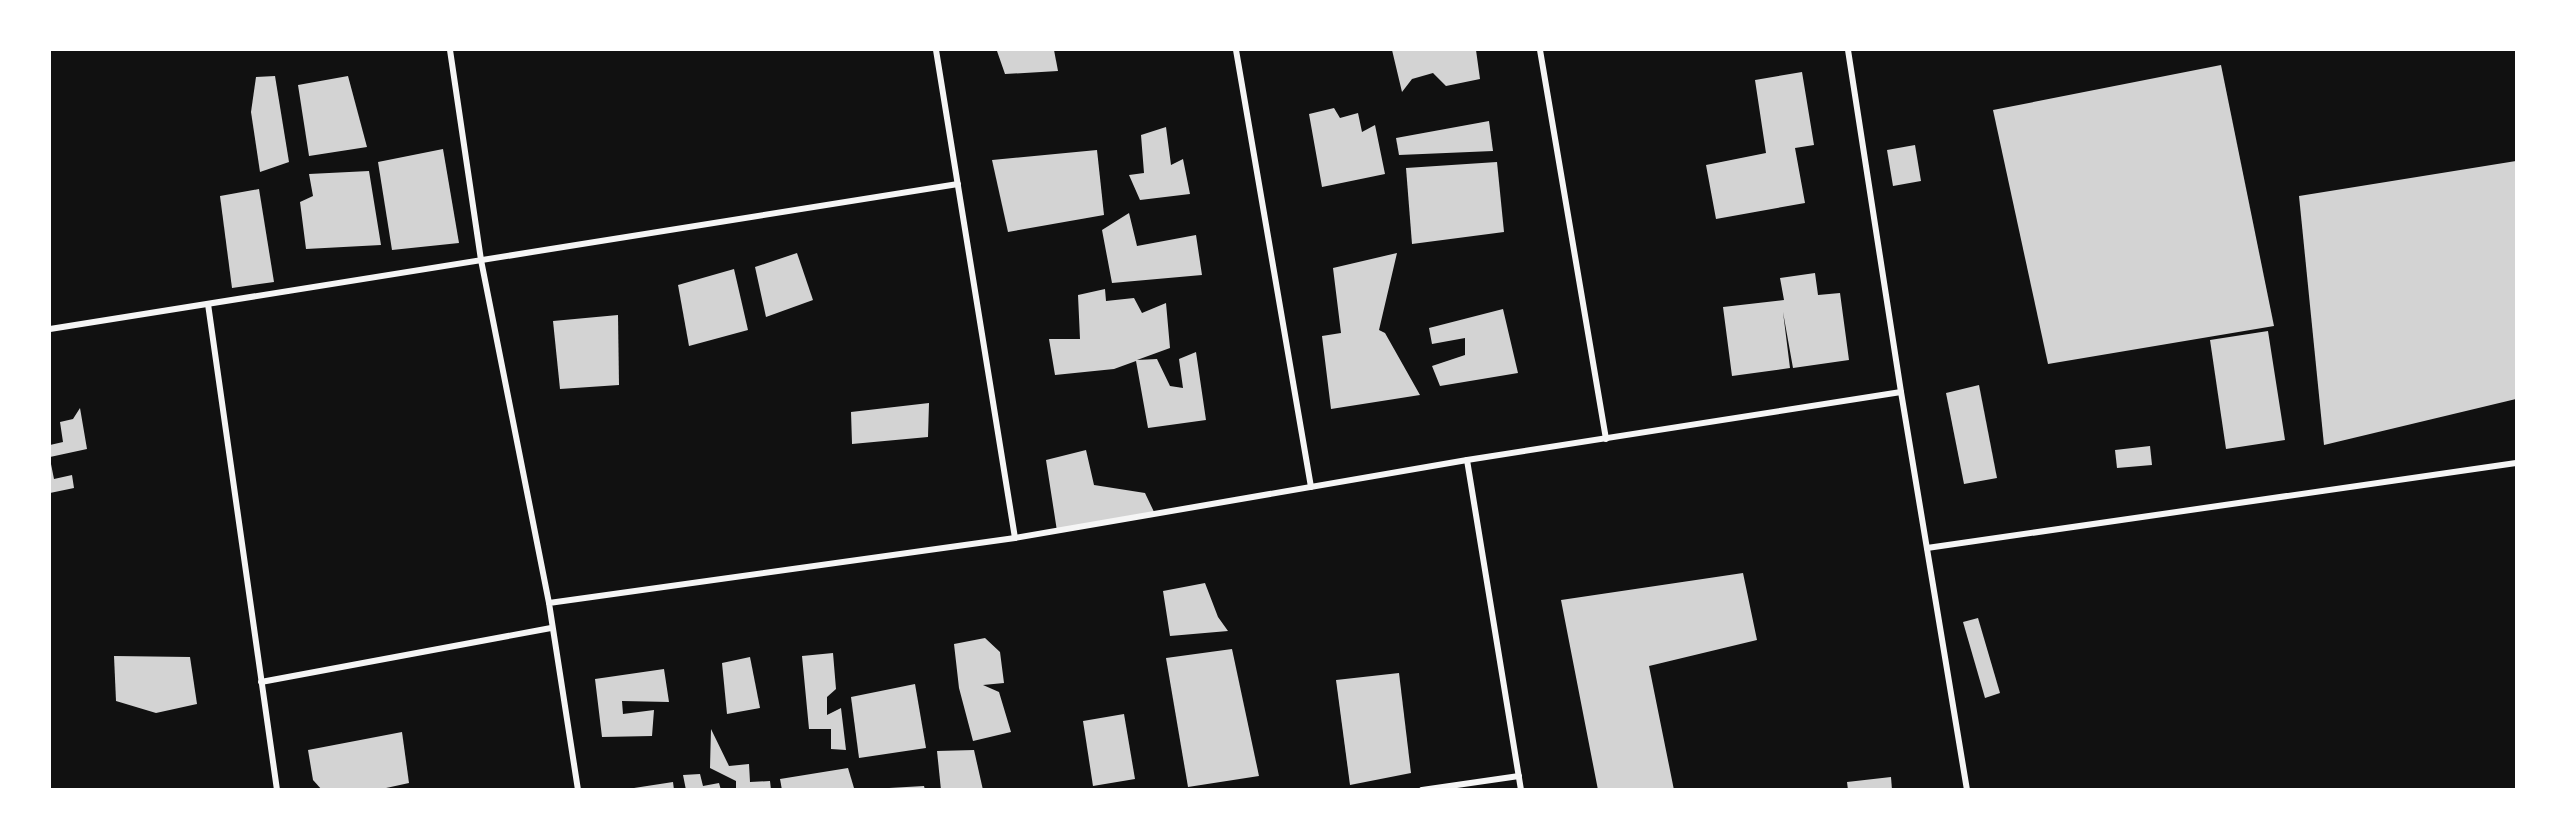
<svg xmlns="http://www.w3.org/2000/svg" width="2566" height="839" font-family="Cabin,sans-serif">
  <rect width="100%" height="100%" fill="#111"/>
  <g fill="#d3d3d3">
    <path d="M1005,50H1054L1058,71L1005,74L997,51Z"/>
    <path d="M1392,50H1476L1480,79L1446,86L1433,73L1412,79L1402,92Z"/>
    <path d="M2221,65L2274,326L2048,364L1993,110Z"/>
    <path d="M1802,72L1814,145L1795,148L1805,203L1716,219L1706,165L1766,153L1755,80Z"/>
    <path d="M275,76L289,162L260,172L251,112L256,77Z"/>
    <path d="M348,76L367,147L309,156L298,85Z"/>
    <path d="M1334,108L1340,118L1358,113L1362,132L1375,125L1385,174L1322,187L1309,114Z"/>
    <path d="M1489,121L1493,151L1399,155L1396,138Z"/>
    <path d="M1166,127L1171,165L1183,159L1190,194L1140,200L1129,175L1144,173L1141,135Z"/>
    <path d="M1915,145L1921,181L1893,186L1887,150Z"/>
    <path d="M443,149L459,243L392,250L378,162Z"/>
    <path d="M1097,150L1104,215L1008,232L992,160Z"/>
    <path d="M2516,161V399L2324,445L2299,196Z"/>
    <path d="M1497,162L1504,232L1412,244L1406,168Z"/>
    <path d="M369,171L381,245L306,249L300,202L313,196L309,174Z"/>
    <path d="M259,189L274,282L232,288L220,196Z"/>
    <path d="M1129,213L1137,246L1196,235L1202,275L1112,283L1102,230Z"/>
    <path d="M797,253L813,300L766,317L755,267Z"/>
    <path d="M1397,253L1379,330L1385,333L1420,395L1331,409L1322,336L1341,333L1333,268Z"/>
    <path d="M734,269L748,330L689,346L678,285Z"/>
    <path d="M1815,273L1818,295L1840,293L1849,360L1793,368L1783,312L1790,368L1732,376L1723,307L1784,300L1780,278Z"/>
    <path d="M1105,289L1106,301L1134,298L1142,313L1166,303L1170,348L1137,360L1157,359L1170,386L1183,388L1179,359L1196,352L1206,420L1148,428L1136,361L1114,369L1055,375L1049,339H1080L1078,295Z"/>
    <path d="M1503,309L1518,373L1440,386L1432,366L1465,355V338L1432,344L1429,328Z"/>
    <path d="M618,315L619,385L560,389L553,321Z"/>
    <path d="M2268,331L2285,440L2226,449L2210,340Z"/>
    <path d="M1979,385L1997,478L1964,484L1946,393Z"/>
    <path d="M929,403L928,437L852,444L851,412Z"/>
    <path d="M80,408L87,449L50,457V445L63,442L60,422L73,419Z"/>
    <path d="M2150,446L2152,465L2117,468L2115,450Z"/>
    <path d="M1086,450L1094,485L1145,493L1155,514L1057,531L1046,460Z"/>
    <path d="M50,459L54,479L72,475L74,488L50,493Z"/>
    <path d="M1743,573L1757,640L1649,666L1674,790H1598L1561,600Z"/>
    <path d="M1205,583L1218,617L1228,631L1170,636L1163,591Z"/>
    <path d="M1978,618L2000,693L1985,698L1963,622Z"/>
    <path d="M985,638L1000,652L1004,683L983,685L999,692L1011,732L973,741L959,688L954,644Z"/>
    <path d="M1232,649L1259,776L1188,787L1166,658Z"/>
    <path d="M833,653L836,689L827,697V715L841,708L846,750L831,749V729H809L802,656Z"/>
    <path d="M114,656L190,657L197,704L156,713L116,701Z"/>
    <path d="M750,657L760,708L727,714L722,663Z"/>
    <path d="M664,669L669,702L622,701L623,714L654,710L652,736L602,737L595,679Z"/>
    <path d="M1399,673L1411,773L1350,785L1336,680Z"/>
    <path d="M915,684L926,748L859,758L851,697Z"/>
    <path d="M1124,714L1135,779L1093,786L1083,721Z"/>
    <path d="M711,729L729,766L749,764L750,782L770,781L771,790H736V781L710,768Z"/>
    <path d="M402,732L409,783L377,790H322L313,780L308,750Z"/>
    <path d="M974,750L983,790H941L937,751Z"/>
    <path d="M848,768L854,788L782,790L780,779Z"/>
    <path d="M700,774L703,786L719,783L721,790H686L683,775Z"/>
    <path d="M1891,777L1892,790H1848L1847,782Z"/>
    <path d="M673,782L674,790H634V788Z"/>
    <path d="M924,786L925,790H889V788Z"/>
  </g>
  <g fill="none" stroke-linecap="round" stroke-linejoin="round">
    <g stroke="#f5f5f5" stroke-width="6">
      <path d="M450,50L481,260L549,603"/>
      <path d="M936,50L1015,538"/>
      <path d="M1236,50L1311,487"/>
      <path d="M1540,50L1606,439"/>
      <path d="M1848,50L1901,392L1967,790"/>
      <path d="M208,304L277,790"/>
      <path d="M50,329L958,184"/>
      <path d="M1467,460L1521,790"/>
      <path d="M1927,548L2516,463"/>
      <path d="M261,682L551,628"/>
      <path d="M578,790L549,603L1015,538L1467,460L1901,392"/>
      <path d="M1422,790L1519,776"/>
    </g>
  </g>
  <rect width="2566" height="839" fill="none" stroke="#ffffff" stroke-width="102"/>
</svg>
